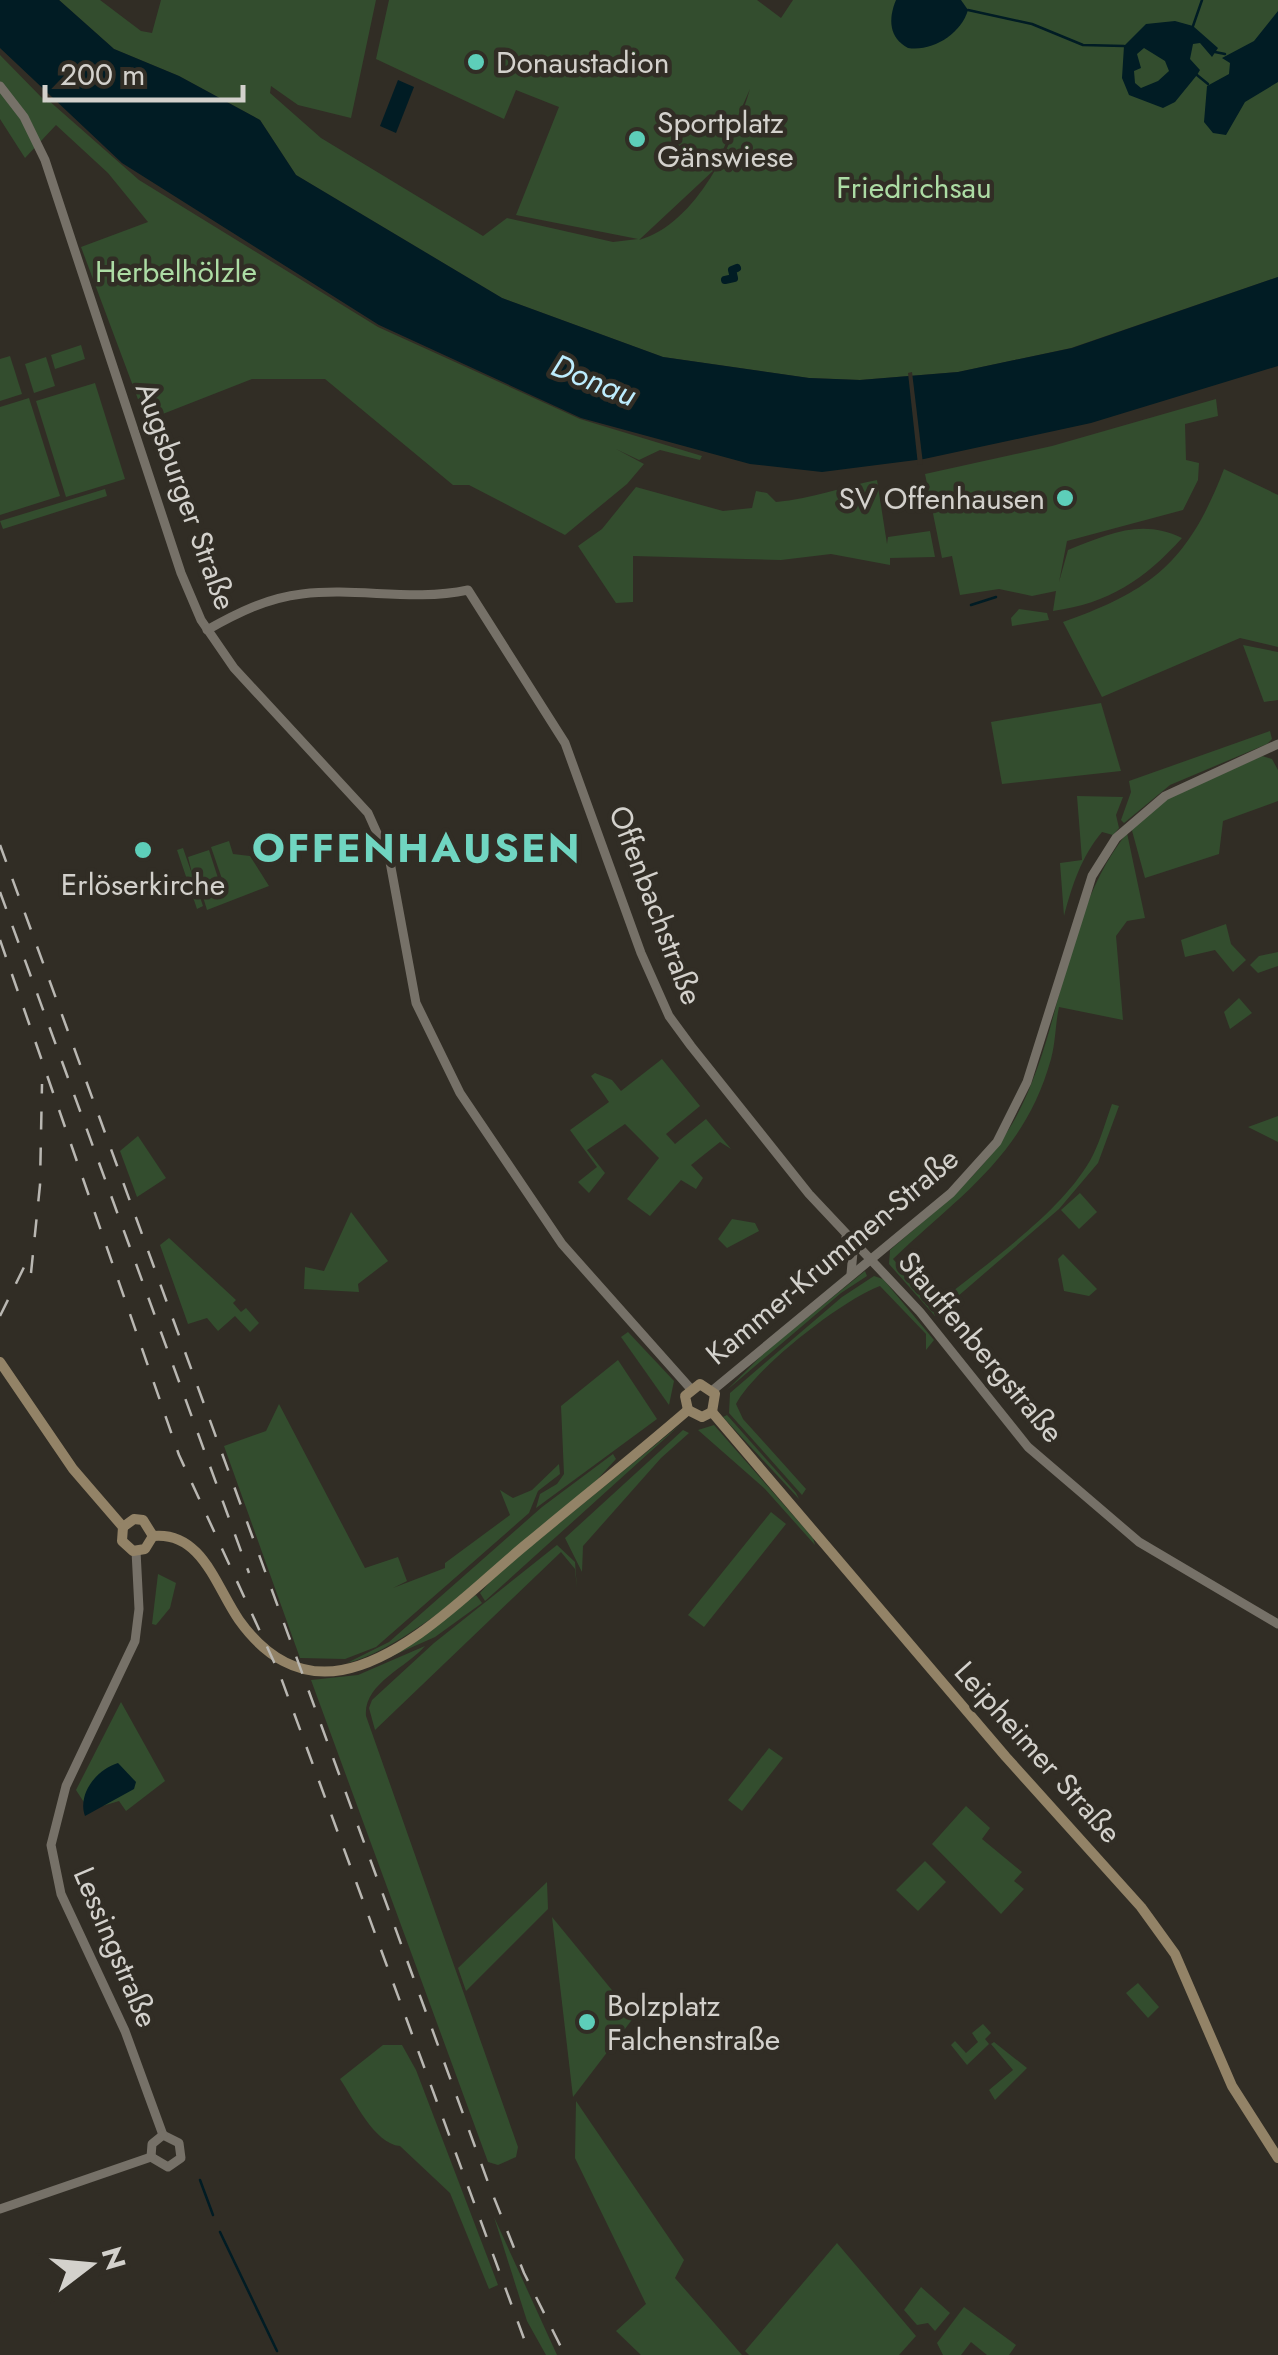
<svg xmlns="http://www.w3.org/2000/svg" width="1278" height="2355" font-family="Jost,sans-serif">
  <rect width="100%" height="100%" fill="#312d25"/>
  <g fill="#334d2e" fill-rule="evenodd">
    <path d="M59,0H100L141,31L152,33L161,0H376L351,118L298,105L271,86L270,93L321,138L483,236L507,218L613,242L638,239L516,215L559,107L516,90L504,119L376,59L389,0H757L781,18L793,0H1278V277L1071,348L958,372L860,380L809,378L663,357L502,298L296,175L260,120L179,76L114,49ZM750,89C735,140 697,224 639,240L714,170Z"/>
    <path d="M0,55L47,103V99L139,180L378,327L580,419L702,456L700,460L660,450L639,460L616,449L644,464L627,484L565,535L469,485H453L325,379H252L155,417L139,402L81,247L148,222L108,173L56,125L25,158L0,119Z"/>
    <path d="M81,345L85,359L55,369L51,355Z"/>
    <path d="M10,356L22,394L0,401V359Z"/>
    <path d="M46,357L55,386L34,393L25,364Z"/>
    <path d="M95,383L125,479L66,497L36,401Z"/>
    <path d="M29,398L60,496L0,515V407Z"/>
    <path d="M1216,399L1218,416L1185,424L1186,460L1199,463L1198,480L1183,510L1067,541L1059,582L1068,550C1108,534 1142,518 1182,538C1144,580 1109,603 1053,611L1056,591L1032,596L999,589L960,595L952,556L942,558L925,474L1052,446Z"/>
    <path d="M1224,469L1278,495V647L1240,638L1102,697L1063,622C1154,590 1189,560 1224,469Z"/>
    <path d="M877,480L887,544L888,537L930,531L935,557L890,558V565L831,554L781,560L633,556V602L616,603L578,546L602,529L636,487L723,511L752,508L756,491L767,493L776,502C811,499 842,487 877,480Z"/>
    <path d="M105,489L107,496L3,529L0,521Z"/>
    <path d="M1019,609L1047,613L1049,620L1012,626L1011,618Z"/>
    <path d="M1243,645L1278,652V700L1264,702Z"/>
    <path d="M1101,703L1121,771L1002,784L991,722Z"/>
    <path d="M1270,731L1272,739L1267,744L1170,785L1124,823L1121,820L1131,792L1129,781Z"/>
    <path d="M1262,756L1272,759L1278,770V801L1223,821L1219,854L1145,878L1131,827L1167,799Z"/>
    <path d="M1077,796L1123,797L1116,815L1119,828L1113,835L1102,832C1081,857 1072,886 1064,916L1060,863L1082,860Z"/>
    <path d="M1127,833L1145,918L1127,921L1116,936L1123,1020L1059,1007C1055,1026 1056,1040 1051,1059C1024,1156 960,1195 893,1259L935,1306C983,1265 1064,1212 1093,1155C1101,1139 1106,1120 1112,1104L1119,1106L1098,1163L1059,1209L935,1316L889,1264L890,1250C934,1212 982,1176 1012,1124C1064,1035 1061,915 1127,833Z"/>
    <path d="M229,841L233,854L250,856L269,886L207,910L200,887L222,879L211,847Z"/>
    <path d="M183,848L193,877L188,857L209,850L218,878L196,885L203,906L197,909L177,850Z"/>
    <path d="M1226,924L1231,944L1246,960L1233,972L1215,950L1185,957L1181,940Z"/>
    <path d="M1278,952V966L1258,973L1250,965L1259,956Z"/>
    <path d="M1239,998L1252,1013L1230,1029L1224,1012Z"/>
    <path d="M662,1059L700,1106L666,1134L675,1144L706,1119L731,1149L720,1142L691,1165L703,1178L696,1189L681,1180L650,1216L627,1199L659,1158L625,1124L587,1150L605,1173L589,1193L578,1182L597,1167L570,1130L609,1102L591,1076L595,1073L612,1080L621,1091Z"/>
    <path d="M1278,1116V1142L1248,1127Z"/>
    <path d="M138,1136L166,1178L137,1197L120,1151Z"/>
    <path d="M1080,1193L1097,1212L1079,1229L1061,1210Z"/>
    <path d="M351,1212L388,1261L358,1284L359,1292L304,1289L305,1267L324,1271Z"/>
    <path d="M732,1219L755,1223L759,1231L727,1248L718,1239Z"/>
    <path d="M169,1238L236,1300L233,1303L241,1312L246,1308L259,1323L250,1332L235,1316L218,1331L207,1318L188,1324L160,1245Z"/>
    <path d="M1063,1254L1097,1289L1089,1296L1064,1291L1058,1259Z"/>
    <path d="M865,1271L867,1276L841,1293L727,1390L767,1350Z"/>
    <path d="M874,1276L883,1279L934,1340L926,1350V1334L880,1286C842,1300 755,1368 736,1404L743,1419L806,1489L802,1495L729,1413L730,1393L842,1297Z"/>
    <path d="M628,1332L674,1381L669,1405L621,1337Z"/>
    <path d="M618,1360L657,1419L536,1508L540,1494L557,1484L564,1474L561,1406Z"/>
    <path d="M279,1404L365,1568L398,1557L407,1581L393,1588L445,1568V1563L510,1515L500,1490L513,1498L532,1490L559,1464L560,1474L538,1491L529,1513L376,1647L345,1659L300,1658L224,1446L266,1431Z"/>
    <path d="M727,1415L796,1493L799,1499L723,1417Z"/>
    <path d="M681,1424L485,1601L480,1593L498,1573Z"/>
    <path d="M714,1425L813,1538L815,1545L765,1489L698,1430Z"/>
    <path d="M683,1430L689,1433L661,1458L583,1546L582,1572L565,1538Z"/>
    <path d="M613,1454L616,1459L594,1483C535,1532 416,1647 347,1663L389,1642L542,1507Z"/>
    <path d="M771,1512L786,1524L704,1627L688,1615Z"/>
    <path d="M557,1545L575,1562L577,1589L575,1569L561,1552L375,1730L369,1708L372,1700L434,1643Z"/>
    <path d="M158,1574L176,1583L170,1608L156,1625L152,1624Z"/>
    <path d="M476,1595L482,1603L435,1637L392,1656Z"/>
    <path d="M425,1646C406,1668 363,1684 366,1716L518,2147L516,2157L498,2165L488,2162L311,1680L358,1675Z"/>
    <path d="M121,1702L165,1781L126,1811L119,1801L89,1810L76,1790Z"/>
    <path d="M769,1748L783,1758L742,1811L728,1800Z"/>
    <path d="M966,1806L990,1828L982,1839L1022,1872L1014,1881L1024,1889L1001,1914L932,1844Z"/>
    <path d="M925,1861L946,1882L918,1911L896,1890Z"/>
    <path d="M547,1882L548,1909L466,1991L458,1968Z"/>
    <path d="M552,1917L634,2017L573,2097Z"/>
    <path d="M1138,1983L1159,2007L1148,2018L1126,1993Z"/>
    <path d="M983,2024L991,2033L985,2039L989,2044L967,2065L951,2045L955,2041L966,2053L978,2042L972,2033Z"/>
    <path d="M994,2042L1027,2068L995,2100L989,2090L1013,2070L991,2044Z"/>
    <path d="M383,2045H402L416,2070L498,2285L489,2289L450,2193L400,2146C374,2144 354,2099 340,2079Z"/>
    <path d="M576,2101L684,2260L675,2278L742,2355H641L616,2331L646,2304L575,2158Z"/>
    <path d="M494,2217L557,2355H546L527,2321Z"/>
    <path d="M837,2243L916,2336L899,2355H749L745,2351Z"/>
    <path d="M921,2287L950,2313L935,2331L928,2323L917,2325L904,2310Z"/>
    <path d="M964,2307L1016,2345L1009,2355H987L971,2342L961,2355H943L937,2343Z"/>
  </g>
  <g fill="#011c24" fill-rule="evenodd">
    <path d="M0,0H59L114,49L179,76L260,120L296,175L502,298L663,357L809,378L860,380L958,372L1072,348L1278,277V366L1091,423L924,459L822,472L750,464L581,418L379,325L122,163L0,48Z"/>
    <path d="M896,0H961L968,10C961,34 932,52 908,48C889,38 888,19 896,0Z"/>
    <path d="M1278,11V82L1245,102L1226,135L1213,133L1204,122L1207,86L1229,74L1230,63L1222,58L1254,41Z"/>
    <path d="M1175,21L1193,26L1218,48L1212,57L1200,43L1193,44L1190,59L1200,70L1197,75L1175,102L1163,108L1129,95L1122,78L1124,46L1146,24ZM1144,48L1165,61L1169,71L1158,81L1141,88L1135,83L1134,71L1141,68L1137,54Z"/>
    <path d="M398,80L414,87L396,133L380,126Z"/>
    <path d="M118,1763L136,1782L134,1789L85,1816C77,1794 97,1769 118,1763Z"/>
  </g>
  <path fill="#312d25" d="M912,372L923,464L918,465L908,373Z"/>
  <g fill="none" stroke-linecap="round" stroke-linejoin="round">
    <g stroke="#011c24" stroke-width="2.5">
      <path d="M968,10L1032,24L1083,45L1124,46"/>
      <path d="M1193,26L1202,0"/>
      <path d="M1215,52L1225,54"/>
      <path d="M1197,75L1208,84"/>
      <path d="M971,605L996,597"/>
      <path d="M200,2180L213,2215"/>
      <path d="M220,2232L277,2351"/>
    </g>
    <path stroke="#011c24" stroke-width="8" d="M725,280L734,278L732,270L737,268"/>
    <g stroke="#767168" stroke-width="9">
      <path d="M0,86L24,117L45,160L181,573L201,620L234,668L368,813L390,862L416,1003L460,1093L562,1244L690,1388"/>
      <path d="M207,630C237,613 267,598 302,594C358,587 412,602 468,590L565,743L641,953L669,1016L691,1046L809,1194L920,1312L1028,1447L1139,1542L1278,1624"/>
      <path d="M846,1237L853,1252L851,1274"/>
      <path d="M713,1390L951,1193L997,1142L1027,1082L1092,876L1116,838L1165,796L1278,744"/>
      <path d="M136,1551L139,1609L135,1641L66,1786L51,1845L61,1894L125,2031L163,2135"/>
      <path d="M151,2157L168,2167L181,2158L179,2143L163,2135"/>
      <path d="M151,2157L152,2144L163,2135"/>
      <path d="M0,2209L151,2157"/>
    </g>
    <g stroke="#938367" stroke-width="10">
      <path d="M0,1362L73,1469L123,1527"/>
      <path d="M688,1410L685,1396L700,1384L715,1394L712,1412"/>
      <path d="M688,1410L702,1417L712,1412"/>
      <path d="M712,1412L1006,1757L1141,1907L1175,1954L1232,2086L1278,2158"/>
      <path d="M123,1527L122,1541L133,1551L145,1549L153,1536"/>
      <path d="M123,1527L134,1519L143,1520L153,1536"/>
      <path d="M153,1536C202,1531 216,1587 239,1620C264,1655 298,1678 342,1670C409,1658 477,1584 529,1542C582,1498 636,1455 688,1410"/>
    </g>
    <g stroke="#b9b7b2" stroke-width="2.5" stroke-dasharray="18 18" stroke-linecap="butt">
      <path d="M0,845L489,2185L524,2273L565,2355"/>
      <path d="M0,892L249,1573"/>
      <path d="M0,940L179,1455L280,1675L530,2355"/>
      <path d="M31,1273L40,1185L42,1084"/>
      <path d="M0,1316L29,1257"/>
    </g>
  </g>
  <g fill="#5dceb9" stroke="#312d25" stroke-width="4">
    <circle cx="476" cy="62" r="10"/>
    <circle cx="637" cy="139" r="10"/>
    <circle cx="1065" cy="498" r="10"/>
    <circle cx="143" cy="850" r="10"/>
    <circle cx="587" cy="2022" r="10"/>
  </g>
  <g text-anchor="middle" dominant-baseline="central" stroke-width="9" stroke-linejoin="round" paint-order="stroke">
    <g font-size="30" fill="#d3d1cc" stroke="#312d25" text-anchor="start">
      <text x="496" y="62">Donaustadion</text>
      <text x="657" y="122">Sportplatz<tspan x="657" dy="34">Gänswiese</tspan></text>
      <text x="1045" y="498" text-anchor="end">SV Offenhausen</text>
      <text x="143" y="884" text-anchor="middle">Erlöserkirche</text>
      <text x="607" y="2005">Bolzplatz<tspan x="607" dy="34">Falchenstraße</tspan></text>
    </g>
    <g font-size="30" fill="#acdca4" stroke="#312d25">
      <text x="914" y="187">Friedrichsau</text>
      <text x="176" y="271">Herbelhölzle</text>
    </g>
    <g font-size="30" fill="#d3d1cc" stroke="#312d25">
      <text transform="translate(186 496) rotate(70)">Augsburger Straße</text>
      <text transform="translate(656 905) rotate(69)">Offenbachstraße</text>
      <text transform="translate(832 1256) rotate(-40)">Kammer-Krummen-Straße</text>
      <text transform="translate(981 1347) rotate(50)">Stauffenbergstraße</text>
      <text transform="translate(1038 1752) rotate(48)">Leipheimer Straße</text>
      <text transform="translate(116 1947) rotate(67)">Lessingstraße</text>
    </g>
    <g font-size="32" font-style="italic" fill="#bdedfe" stroke="#312d25">
      <text transform="translate(594 380) rotate(22)">Donau</text>
    </g>
    <g font-size="40" font-weight="bold" letter-spacing="2.5" fill="#70d5c1" stroke="#312d25">
      <text x="417" y="848">OFFENHAUSEN</text>
    </g>
  </g>
  <g transform="translate(90 2265) rotate(74)" stroke="#312d25" stroke-width="8" paint-order="stroke">
  <path d="M0-8L18 38L0 25L-18 38Z" fill="#d3d1cc"/>
  <text y="-15" font-size="28" font-weight="bold" text-anchor="middle" fill="#d3d1cc">N</text>
  </g>
  <path d="M45 85v15h198v-15" fill="none" stroke="#d3d1cc" stroke-width="5"/>
  <text x="60" y="85" font-size="30" fill="#d3d1cc" stroke="#312d25" stroke-width="8" paint-order="stroke">200 m</text>
</svg>
